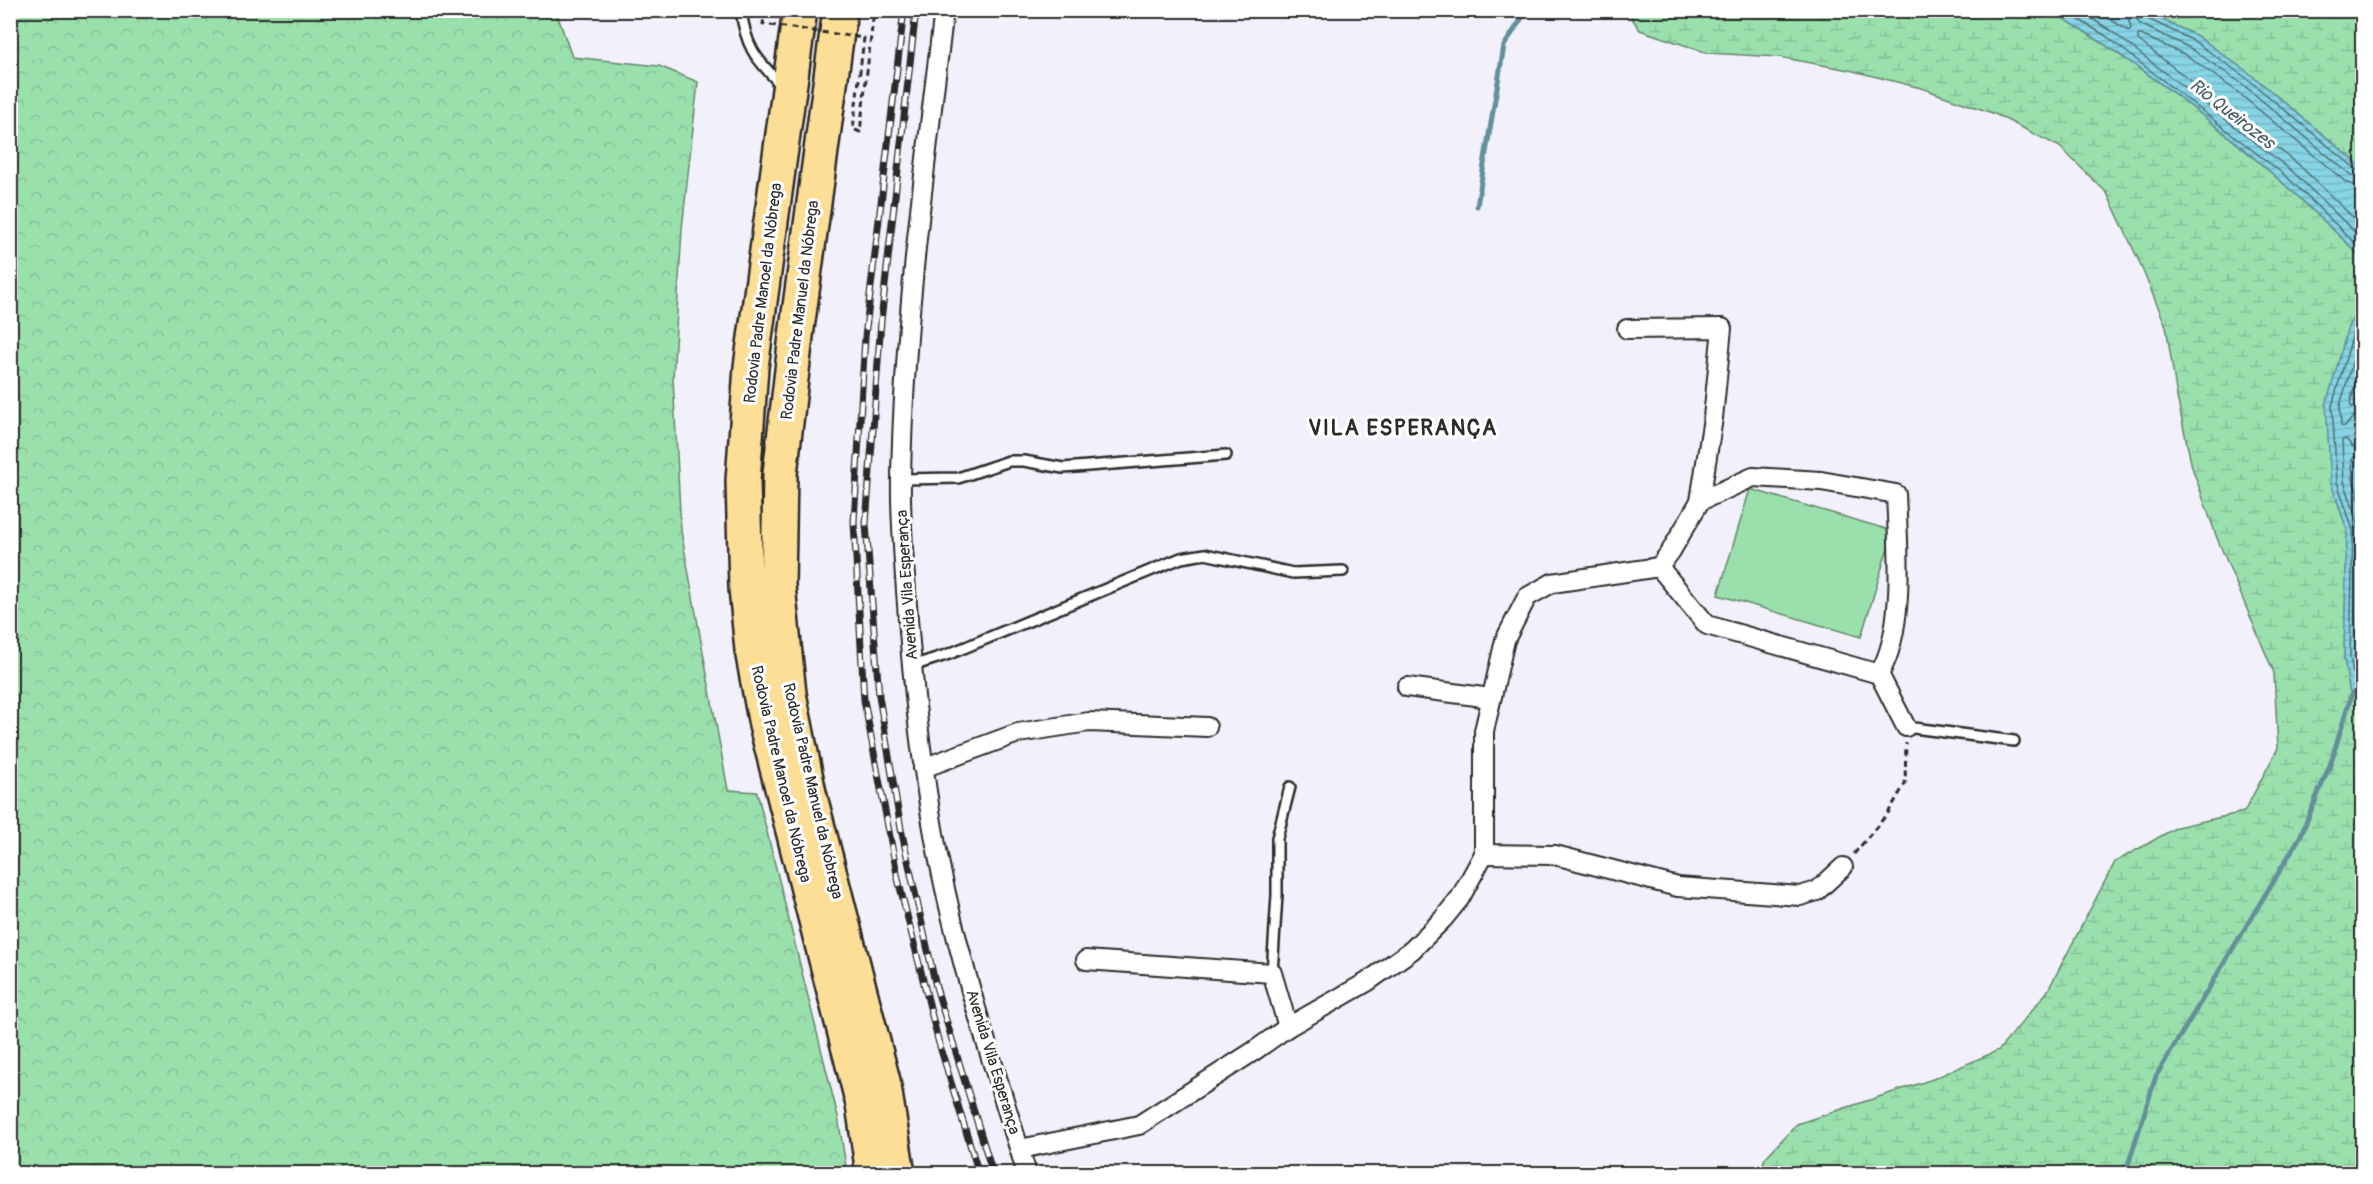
<svg xmlns="http://www.w3.org/2000/svg" width="2373" height="1184" font-family="Pangolin,sans-serif">
  <defs>
    <pattern id="forest-crowns" width="20" height="18" patternUnits="userSpaceOnUse" patternTransform="scale(1.5)"><rect width="20" height="18" fill="#9ae0ad"/><path d="M2 6a3 3 0 1 1 6 0M12 15a3 3 0 1 1 6 0" fill="none" stroke="#85c095"/></pattern>
    <pattern id="wetland-marsh" width="20" height="14" patternUnits="userSpaceOnUse" patternTransform="scale(1.5)"><rect width="20" height="14" fill="#9ae0ad"/><path d="M1 5h8M5 5V1M11 12h8M15 12V8" fill="none" stroke="#85c095"/></pattern>
    <pattern id="water-rules" width="6" height="5" patternUnits="userSpaceOnUse" patternTransform="scale(1.5)"><rect width="6" height="5" fill="#86d4e5"/><path d="M0 2.5h6" fill="none" stroke="#74b6c5"/></pattern>
  </defs>
  <rect width="100%" height="100%" fill="#f2f0fa"/>
  <filter id="ink" filterUnits="userSpaceOnUse"><feTurbulence type="fractalNoise" baseFrequency=".0167" numOctaves="2"/><feDisplacementMap in="SourceGraphic" scale="12" xChannelSelector="R" yChannelSelector="G"/><feConvolveMatrix kernelMatrix="1 2 1 2 8 2 1 2 1" color-interpolation-filters="sRGB"/></filter>
  <g filter="url(#ink)">
    <path fill="url(#forest-crowns)" stroke="#62866c" stroke-width="1.5" d="M10,11H556L572,57L659,66L698,82L682,229L673,378L681,531L728,790L757,792L838,1117L847,1173H11Z"/>
    <g fill="url(#wetland-marsh)" stroke="#62866c" stroke-width="1.5">
      <path d="M1627,11H2051C2165,78 2269,165 2362,258V300L2348,327L2331,483L2347,530L2344,658L2351,698L2362,673V1173H1760L1765,1158L1797,1124L1933,1079L1999,1050L2047,992L2115,862L2177,827L2244,812L2278,748L2274,673L2217,538L2192,467L2177,397L2166,326L2138,259L2107,193L2060,147L1995,114L1921,88L1849,70L1779,57L1708,53L1640,30Z"/>
      <path d="M2143,11H2362V167L2249,73L2197,36Z"/>
    </g>
    <path fill="#9ae0ad" stroke="#62866c" stroke-width="1.5" d="M1750,489L1893,531L1861,637L1718,595Z"/>
    <g fill="url(#water-rules)" stroke="#62909b" stroke-width="1.5">
      <path d="M2051,11H2143L2197,36L2249,73L2362,167V258C2269,165 2165,78 2051,11Z"/>
      <path d="M2362,300V417L2359,431L2362,448V673L2351,700L2344,658L2347,530L2331,483L2326,405L2348,327Z"/>
    </g>
    <g fill="none" stroke-linecap="round" stroke-linejoin="round">
      <g stroke="#4f6f75" stroke-width="1.5">
        <path d="M2063,10L2106,36L2287,177L2362,250"/>
        <path d="M2078,10L2110,30L2292,171L2362,239"/>
        <path d="M2095,10L2129,31L2131,28L2126,10"/>
        <path d="M2135,10L2136,18L2140,24L2190,48L2241,83L2352,176L2362,179"/>
        <path d="M2142,10L2146,18L2194,41L2245,77L2356,169L2362,171"/>
        <path d="M2362,188L2347,183L2235,90L2186,55L2141,35H2138V40L2298,164L2362,226"/>
        <path d="M2362,313L2354,330L2332,406L2337,482L2353,530L2350,657L2353,673H2362"/>
        <path d="M2362,329L2340,406L2341,426L2345,427L2353,417L2362,414"/>
        <path d="M2362,359L2350,404L2352,407L2362,405"/>
        <path d="M2362,449L2353,447L2346,439L2342,440L2344,481L2360,529L2358,656L2359,664L2362,665"/>
        <path d="M2362,458L2354,457L2352,460L2353,479L2362,507"/>
      </g>
      <g stroke="#62909b" stroke-width="5">
        <path d="M1477,206L1504,46L1527,10"/>
        <path d="M2055,1174L2060,1170L2076,1174"/>
        <path d="M2115,1174L2128,1165L2156,1076L2300,837L2330,765L2352,693"/>
      </g>
      <g stroke="#2b2b2b" stroke-width="14">
        <g id="service">
          <path d="M741,10C746,49 756,58 781,85"/>
          <path d="M901,479L958,478L1009,461H1024L1063,468L1226,455"/>
          <path d="M912,666L949,654L1181,558L1205,554L1293,573L1343,571"/>
          <path d="M1906,727L2014,741"/>
          <path d="M1272,973L1277,895V838L1290,787"/>
        </g>
      </g>
      <g stroke="#2b2b2b" stroke-width="22">
        <g id="minor">
          <path d="M944,10C925,166 904,320 901,477C900,524 905,572 908,619C915,709 925,800 945,889C966,985 998,1079 1027,1174"/>
          <path d="M1627,329L1722,328L1713,418L1700,501L1671,551L1659,567L1707,625L1879,674L1906,727"/>
          <path d="M1700,501L1753,477L1821,481L1896,494C1898,546 1906,629 1879,674"/>
          <path d="M1407,687L1491,698"/>
          <path d="M923,768L1018,733L1089,722L1207,727"/>
          <path d="M1484,854L1555,855L1678,887L1800,896L1817,891L1843,867"/>
          <path d="M1086,960L1272,973L1288,1027"/>
          <path d="M1020,1149L1139,1125L1254,1051L1288,1027L1367,982L1412,950L1443,919L1460,898L1484,854V731L1505,640L1527,597L1552,583L1659,567"/>
        </g>
      </g>
      <g stroke="#2b2b2b" stroke-width="38">
        <g id="motorway">
          <path d="M800,10L751,367L743,481L746,588L752,650L766,725L863,1104L873,1174"/>
          <path d="M840,10L796,336L780,474L778,586L789,694L809,793L883,1081L898,1174"/>
        </g>
      </g>
      <g stroke="#2b2b2b" stroke-width="3" stroke-dasharray="6 4.5" stroke-linecap="butt">
        <path d="M909,10L925,21"/>
        <path d="M1854,854L1888,813L1905,784L1906,743"/>
      </g>
      <use href="#service" stroke="#fff" stroke-width="9"/>
      <use href="#minor" stroke="#fff" stroke-width="18"/>
      <use href="#motorway" stroke="#fcde96" stroke-width="33"/>
      <g stroke="#2b2b2b" stroke-width="7">
        <g id="rail">
          <path d="M904,10L865,337L854,522L864,700L898,879L938,1040L979,1174"/>
          <path d="M916,10L881,321L866,524L879,696L901,829L936,987L993,1174"/>
        </g>
      </g>
      <use href="#rail" stroke="#fff" stroke-width="4.5" stroke-dasharray="14" stroke-linecap="butt"/>
      <path stroke="#2b2b2b" stroke-width="3" stroke-dasharray="6 4.5" stroke-linecap="butt" d="M765,10L763,24L864,38L853,129L860,132L874,10"/>
    </g>
  </g>
  <g text-anchor="middle" dominant-baseline="central" stroke-width="6" stroke-linejoin="round" paint-order="stroke">
    <g font-size="16" fill="#2b2b2b" stroke="#fff">
      <text transform="translate(763 293) rotate(-83)">Rodovia Padre Manoel da Nóbrega</text>
      <text transform="translate(800 310) rotate(-83)">Rodovia Padre Manuel da Nóbrega</text>
      <text transform="translate(907 585) rotate(-94)">Avenida Vila Esperança</text>
      <text transform="translate(781 774) rotate(77)">Rodovia Padre Manoel da Nóbrega</text>
      <text transform="translate(813 791) rotate(77)">Rodovia Padre Manuel da Nóbrega</text>
      <text transform="translate(993 1062) rotate(73)">Avenida Vila Esperança</text>
    </g>
    <g font-size="18" font-style="italic" fill="#465e63" stroke="#fff">
      <text transform="translate(2232 114) rotate(38)">Rio Queirozes</text>
    </g>
    <g font-size="22" font-weight="bold" letter-spacing="1.5" fill="#2b2b2b" stroke="#fff">
      <text x="1403" y="428">VILA ESPERANÇA</text>
    </g>
  </g>
  <rect width="2373" height="1184" fill="none" stroke="#fff" stroke-width="36"/>
  <rect x="18" y="18" width="2337" height="1148" fill="none" stroke="#2b2b2b" stroke-width="2" filter="url(#ink)"/>
</svg>
